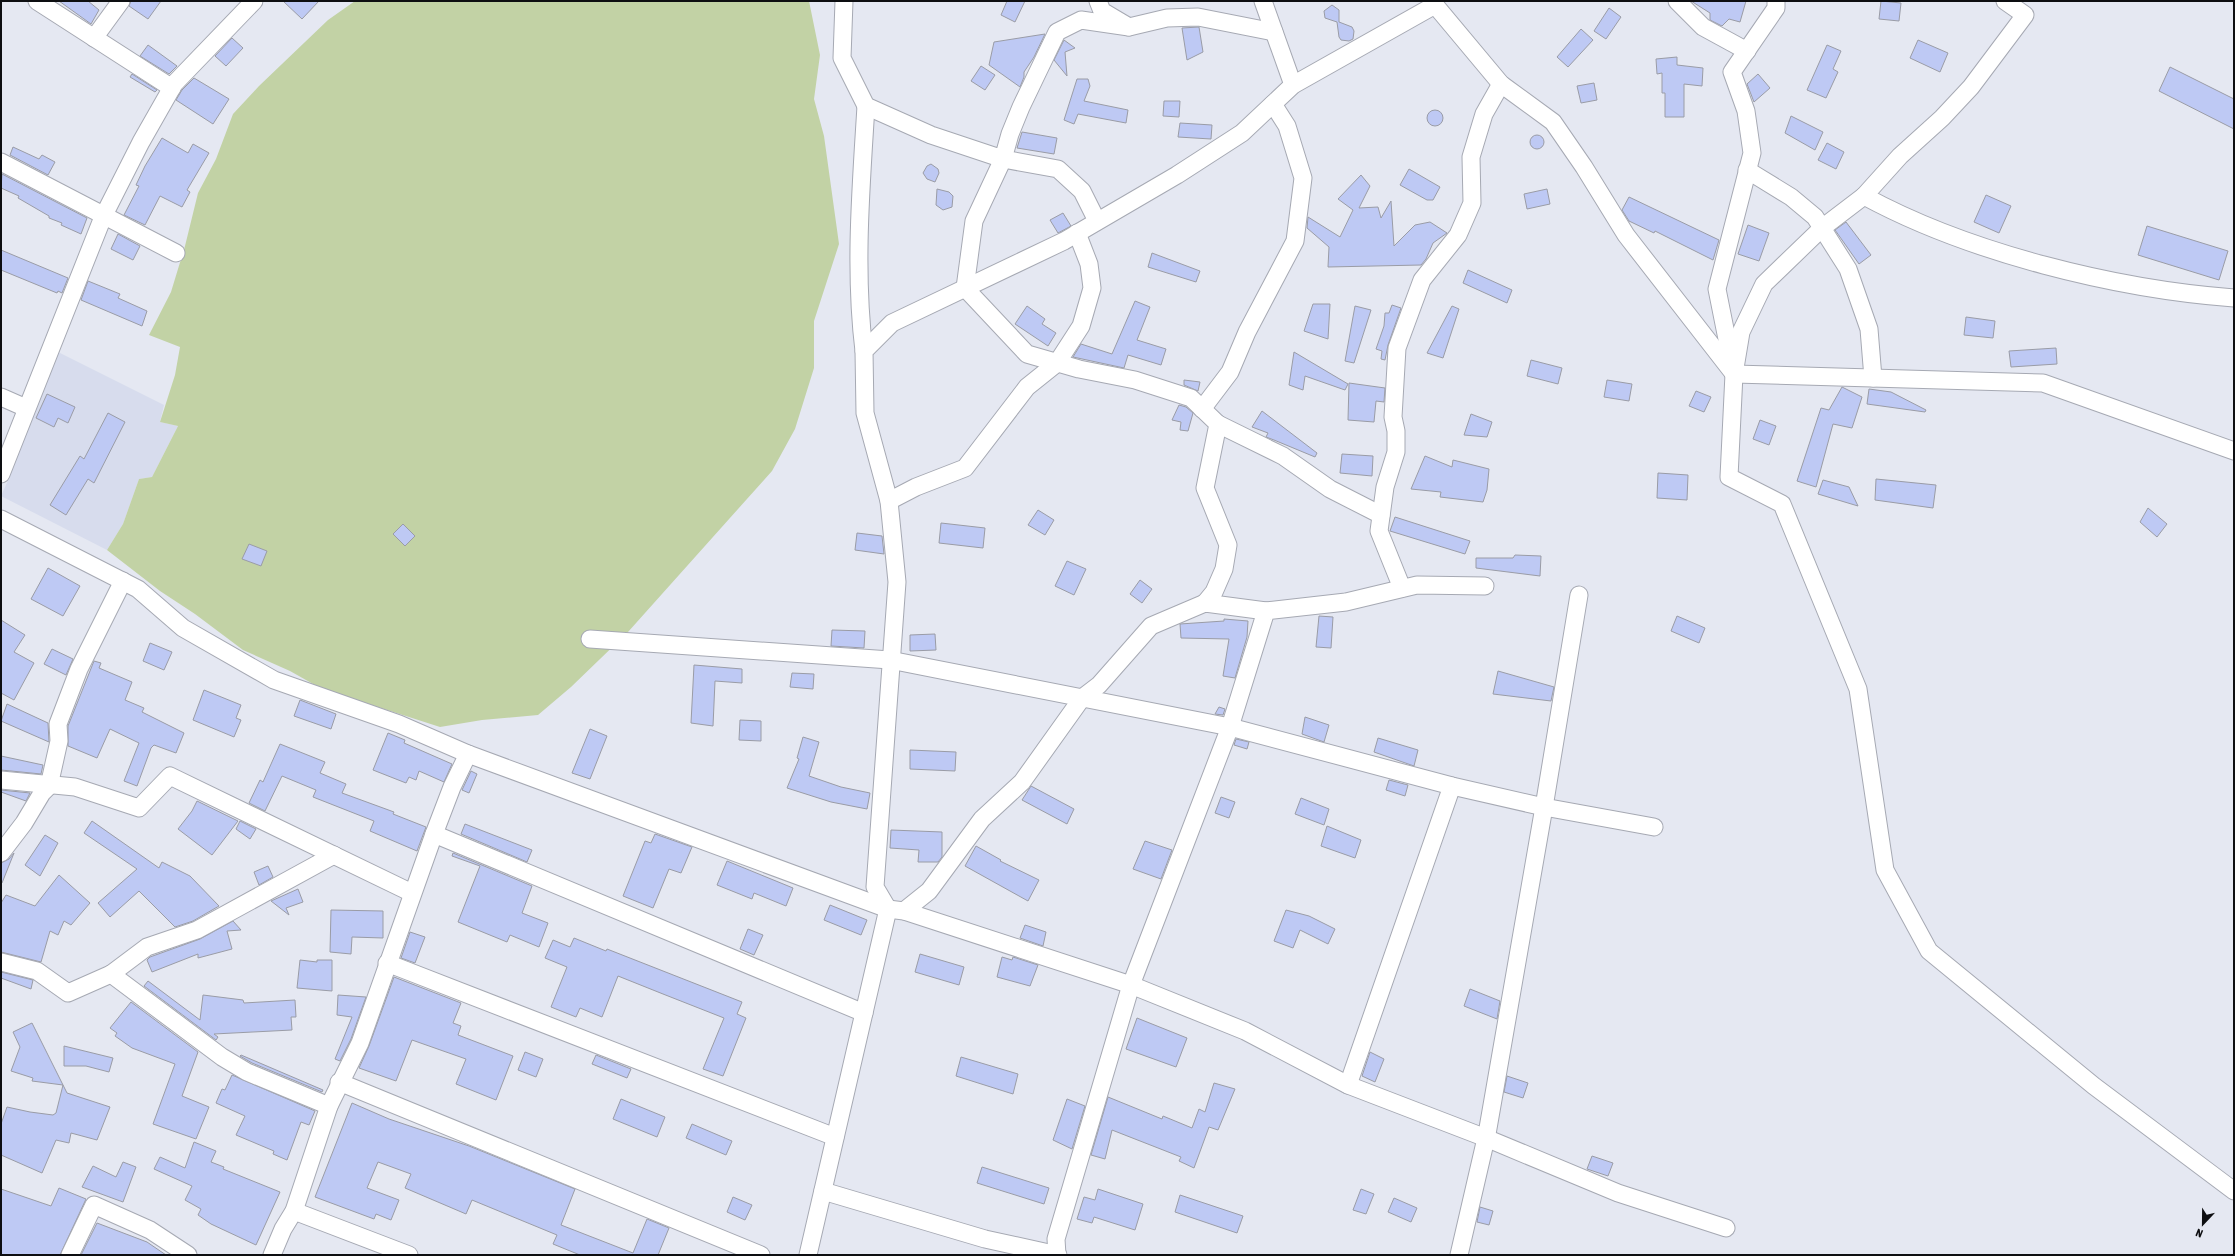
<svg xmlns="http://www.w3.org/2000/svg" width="2235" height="1256" font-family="'Asap Condensed',sans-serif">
  <rect width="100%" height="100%" fill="#e5e8f2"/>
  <path fill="#d7dced" d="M58,352L164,405L160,422L178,426L152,477L139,479L123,524L107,550L1,496L10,476L24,433Z"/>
  <path fill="#c2d2a5" d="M355,1H809L820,55L814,99L824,136L839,244L814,321V368L795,429L772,471L628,632L571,687L538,715L482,720L440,727L322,689L290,671L243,650L195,614L160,591L107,550L123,524L139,479L152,477L178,426L160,422L175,375L180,347L149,335L171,292L185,246L198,193L216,159L233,114L259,86L328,20Z"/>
  <g fill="#bec9f4" stroke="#9a9ca6">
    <path d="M59,1H88L99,10L91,24Z"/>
    <path d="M131,1H161L148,19L129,6Z"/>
    <path d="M283,1H319L302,19Z"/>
    <path d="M1007,1H1025L1015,22L1001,15Z"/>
    <path d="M1691,1H1746L1740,22L1729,19L1722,26L1710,20V13Z"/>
    <path d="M1881,1L1901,3L1899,21L1879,19Z"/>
    <path d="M1332,5L1339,10V22L1352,27L1354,31L1353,39L1349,41L1341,40L1339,37L1337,22L1325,18L1324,11Z"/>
    <path d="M1609,8L1621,17L1606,39L1594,31Z"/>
    <path d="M1199,27L1203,52L1187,60L1182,28Z"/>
    <path d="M1581,29L1593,40L1568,67L1557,57Z"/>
    <path d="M1045,34L1034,57L1024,72V77L1020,87L989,65L994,42Z"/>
    <path d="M232,38L243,48L226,66L215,56Z"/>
    <path d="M1064,40L1075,48L1065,52L1067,76L1054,60Z"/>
    <path d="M1918,40L1948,53L1940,72L1910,58Z"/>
    <path d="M148,45L177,66L169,74L140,56Z"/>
    <path d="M1827,45L1841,51L1833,69L1838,72L1826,98L1807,90Z"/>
    <path d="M1677,57V65L1703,68L1702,86L1684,84V117H1665V93H1662V73L1657,74L1656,59Z"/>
    <path d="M981,66L995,75L985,90L971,81Z"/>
    <path d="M2170,67L2234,99V129L2159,91Z"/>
    <path d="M132,74L157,90L155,92L130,77Z"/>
    <path d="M1758,74L1770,88L1754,102L1747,84Z"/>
    <path d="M194,78L229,99L213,124L176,100L182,90Z"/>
    <path d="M1077,79H1088L1090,86L1084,101L1128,110L1126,123L1078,114L1074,124L1064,120Z"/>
    <path d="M1594,83L1597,100L1581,103L1577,86Z"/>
    <path d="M1164,101H1180L1179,117L1163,116Z"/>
    <circle cx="1435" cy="118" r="8"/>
    <path d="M1791,116L1823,132L1815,150L1785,133Z"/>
    <path d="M1180,123L1212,125L1211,139L1178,137Z"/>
    <path d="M1022,132L1057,138L1054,154L1017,148Z"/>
    <circle cx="1537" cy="142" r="7"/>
    <path d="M162,138L188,153L193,144L209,153L187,190L190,192L182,207L160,196L145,225L124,215L139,186L136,185L145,166Z"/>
    <path d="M1827,143L1844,152L1836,169L1818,160Z"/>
    <path d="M13,147L39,159L42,155L55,162L48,175L10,155Z"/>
    <path d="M931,164L938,169L939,173L935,182L927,179L923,173L927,166Z"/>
    <path d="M1409,169L1440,187L1433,200H1427L1400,185Z"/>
    <path d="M2,174L87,218L81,234L61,225L62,223L49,218V216L18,198L19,196L1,188Z"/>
    <path d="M1361,175L1370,186L1359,208L1378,207L1381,218L1391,201L1394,246L1415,225L1430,222L1447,233L1433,243L1426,259L1421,265L1328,267L1329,247L1307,228L1308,217L1340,237L1353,210L1338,199Z"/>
    <path d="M937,189L949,192L953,196L952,207L943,210L936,205Z"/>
    <path d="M1547,189L1550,204L1527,209L1524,194Z"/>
    <path d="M1986,195L2011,206L1999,233L1974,222Z"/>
    <path d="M1629,197L1719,240L1713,260L1655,231L1654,233L1629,221L1622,210Z"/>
    <path d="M1063,213L1071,226L1058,233L1050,220Z"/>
    <path d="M1846,222L1871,255L1859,264L1835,230Z"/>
    <path d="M1748,225L1769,233L1759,261L1738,254Z"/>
    <path d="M2147,226L2228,251L2219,280L2138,255Z"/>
    <path d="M118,234L140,246L133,260L111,249Z"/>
    <path d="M1,250L68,278L62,293L58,291L57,293L1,270Z"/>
    <path d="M1152,253L1200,271L1196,282L1148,267Z"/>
    <path d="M1468,270L1512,290L1507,303L1463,283Z"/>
    <path d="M88,281L120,294L118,298L147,311L142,326L81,300Z"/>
    <path d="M1135,301L1150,307L1137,340L1166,349L1161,365L1128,355L1124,368L1073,357L1081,344L1112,354Z"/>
    <path d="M1313,304H1330L1328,339L1304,331Z"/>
    <path d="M1392,305L1401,308L1388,345L1385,360L1381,359L1382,351L1376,349L1384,326L1385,313H1389Z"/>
    <path d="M1027,306L1045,319L1042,324L1056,333L1048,346L1015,324Z"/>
    <path d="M1355,306L1371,310L1354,363L1345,361Z"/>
    <path d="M1452,306L1459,309L1443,358L1427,353Z"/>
    <path d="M1966,317L1995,321L1993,338L1964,335Z"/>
    <path d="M2056,348L2057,364L2011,367L2009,351Z"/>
    <path d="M1294,352L1348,384L1345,390L1305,376L1303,390L1289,385Z"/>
    <path d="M1531,360L1562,368L1558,384L1527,376Z"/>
    <path d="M1184,380L1200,382L1198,391L1184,385Z"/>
    <path d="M1607,380L1632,384L1629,401L1604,397Z"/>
    <path d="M1349,383L1385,388L1384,402L1376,401L1374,422L1348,420Z"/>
    <path d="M1842,387L1862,397L1852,428L1833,424L1816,487L1797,481L1821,408L1829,410Z"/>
    <path d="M1869,389L1891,392L1926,410L1925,412L1867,404Z"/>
    <path d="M1696,391L1711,397L1704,412L1689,406Z"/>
    <path d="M47,394L75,407L68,423L58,418L54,427L36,418Z"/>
    <path d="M1179,405L1186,407L1193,413L1188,431L1180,430L1181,422L1172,420Z"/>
    <path d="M1262,411L1317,453L1315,457L1274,440L1266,437L1268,433L1252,427Z"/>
    <path d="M108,413L125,422L94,483L88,479L66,515L50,505L80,456L84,459Z"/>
    <path d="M1471,414L1492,422L1487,437L1464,435Z"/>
    <path d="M1760,420L1776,426L1769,445L1753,439Z"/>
    <path d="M1342,454L1373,456L1372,476L1340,473Z"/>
    <path d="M1425,456L1452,467L1453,460L1489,469L1487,490L1483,502L1440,497L1441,492L1411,489Z"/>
    <path d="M1658,473L1688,475L1687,500L1657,498Z"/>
    <path d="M1876,479L1936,485L1933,508L1875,500Z"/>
    <path d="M1823,480L1849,487L1858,506L1818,494Z"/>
    <path d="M2148,508L2167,524L2157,537L2140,522Z"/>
    <path d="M1038,510L1054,520L1045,535L1028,525Z"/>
    <path d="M1395,517L1470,541L1465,554L1390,531Z"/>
    <path d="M941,523L985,528L983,548L939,543Z"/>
    <path d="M403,524L415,536L405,546L393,534Z"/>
    <path d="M857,533L882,536L884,554L855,550Z"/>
    <path d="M249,544L267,551L261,566L242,559Z"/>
    <path d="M1515,555L1541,556L1540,576L1476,568V558H1513Z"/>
    <path d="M1067,561L1086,569L1074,595L1055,586Z"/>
    <path d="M48,568L80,586L63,616L31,599Z"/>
    <path d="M1140,580L1152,589L1142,603L1130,594Z"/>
    <path d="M1319,616L1333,617L1331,648L1316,647Z"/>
    <path d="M1677,616L1705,628L1699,643L1671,631Z"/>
    <path d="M1224,619L1248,621L1247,637L1235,678L1223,676L1229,639L1181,638L1180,624L1224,621Z"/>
    <path d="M1,620L25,635L14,652L34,663L14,700L1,693Z"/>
    <path d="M832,630L865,631L864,648L831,646Z"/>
    <path d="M935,634L936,650L910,651V635Z"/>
    <path d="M150,643L172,652L164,670L143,661Z"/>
    <path d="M52,649L73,659L66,675L44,664Z"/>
    <path d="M94,661L101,663L99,668L132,682L125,700L144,708L142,712L184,733L176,753L154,745L151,748L137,786L124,781L139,743L110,729L97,758L68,746V726Z"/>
    <path d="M694,665L742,669V683L715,681L713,726L691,723Z"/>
    <path d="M1498,671L1554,687L1551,701L1493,694Z"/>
    <path d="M792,673L814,674L813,689L790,687Z"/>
    <path d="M204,690L241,705L236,718L241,720L234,737L193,720Z"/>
    <path d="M300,700L336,714L331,729L294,716Z"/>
    <path d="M7,704L48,723L49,742L1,721Z"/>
    <path d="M1219,707L1225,709L1223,715L1215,714Z"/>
    <path d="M1305,717L1329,725L1324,742L1302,734Z"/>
    <path d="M740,720L761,721V741L739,740Z"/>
    <path d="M590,729L607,736L590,779L572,773Z"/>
    <path d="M388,733L405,740L404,743L452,764L444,782L419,771L416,780L409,777L406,783L373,770Z"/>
    <path d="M803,737L819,742L809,776L841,787L870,793L867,809L831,802L787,788L799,759L797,758Z"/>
    <path d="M1378,738L1418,750L1414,766L1374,752Z"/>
    <path d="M1236,739L1249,742L1247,749L1234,745Z"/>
    <path d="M280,744L325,762L320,773L346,784L342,793L394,812L393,814L426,827L417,851L370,831L374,821L313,797L316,790L282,776L265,811L249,803L260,780L263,782Z"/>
    <path d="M910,750L956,752L955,771L910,769Z"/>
    <path d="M1,756L43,765L41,774L1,770Z"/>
    <path d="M471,771L477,774L469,793L462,790Z"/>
    <path d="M1389,780L1408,785L1405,796L1386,790Z"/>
    <path d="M1031,786L1074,809L1067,824L1022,800Z"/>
    <path d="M1,790L30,793L26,801L1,792Z"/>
    <path d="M1221,797L1235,802L1229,818L1215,813Z"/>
    <path d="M1301,798L1329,809L1324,825L1295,814Z"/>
    <path d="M197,801L238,821L212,855L178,829L192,811Z"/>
    <path d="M92,821L159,868L162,862L190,876L219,906L193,921L175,927L139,891L110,917L98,903L137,869L84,833Z"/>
    <path d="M240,821L256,829L250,839L236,829Z"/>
    <path d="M465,824L532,850L527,862L461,834Z"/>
    <path d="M1327,826L1361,840L1355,858L1321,846Z"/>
    <path d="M891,830L942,832V857L938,862H918L919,850L890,848Z"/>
    <path d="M655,834L692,847L681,873L669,869L653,908L623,896L645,841L651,843Z"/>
    <path d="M45,835L58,843L40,876L25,865Z"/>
    <path d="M1145,841L1172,850L1161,879L1133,869Z"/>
    <path d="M976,846L1001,860L1000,861L1039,880L1028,901L965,866Z"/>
    <path d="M14,853L2,883H1V863L9,859Z"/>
    <path d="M453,853L532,886L522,913L548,923L539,947L510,935L507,942L458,922L480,866L452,856Z"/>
    <path d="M727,861L793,888L786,906L754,893L752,899L717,885Z"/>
    <path d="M268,866L273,877L259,885L254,872Z"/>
    <path d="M59,875L90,903L71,925L64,921L58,935L50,931L41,962L1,952V903L6,895L35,906Z"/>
    <path d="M298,889L303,902L286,908L289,915L271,901Z"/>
    <path d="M830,905L867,920L861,935L824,920Z"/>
    <path d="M331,910L383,911V938L352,937L351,954L330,952Z"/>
    <path d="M1286,910L1309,916L1335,929L1328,944L1300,930L1293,948L1274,941Z"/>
    <path d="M233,921L241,930L227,931L232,949L198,958V954L152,972L147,960L150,957L200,939Z"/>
    <path d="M1025,925L1046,932L1043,946L1020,938Z"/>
    <path d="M748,929L763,935L754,955L740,949Z"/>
    <path d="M410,932L425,937L415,963L401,958Z"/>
    <path d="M574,938L606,951L607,949L742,1002L737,1014L746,1018L723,1076L703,1069L724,1018L663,994L618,976L602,1017L580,1008L576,1017L551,1007L567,967L545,958L553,940L570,947Z"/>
    <path d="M920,954L964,967L959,985L915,972Z"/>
    <path d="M1002,957L1012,960L1013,957L1038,965L1030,986L997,977Z"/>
    <path d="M300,960L317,962V960H332V991L297,988Z"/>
    <path d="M1,972L33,980L31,989L1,978Z"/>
    <path d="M394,977L461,1003L453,1023L461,1026L458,1035L513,1056L496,1100L456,1084L466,1059L412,1040L396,1081L359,1068L369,1046Z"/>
    <path d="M148,981L200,1020L203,995L243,1000L244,1003L295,1000L296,1017H291L292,1030L214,1034L218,1037L216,1040L144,986Z"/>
    <path d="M1470,989L1500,1001L1497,1019L1464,1006Z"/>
    <path d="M338,995L366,997L351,1039L340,1061L335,1059L352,1017L337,1015Z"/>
    <path d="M131,1002L198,1052L182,1096L209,1107L196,1139L153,1124L175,1064L132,1048L115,1036L117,1033L110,1028Z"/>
    <path d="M1137,1018L1187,1038L1176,1067L1126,1049Z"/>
    <path d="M32,1023L67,1093L110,1107L97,1140L71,1133L69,1143L56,1140L42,1173L1,1155V1124L7,1107L30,1112L53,1115L56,1113L63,1085L32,1081L33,1078L11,1071L20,1047L13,1032Z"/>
    <path d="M64,1046L113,1058L109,1072L86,1066H64Z"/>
    <path d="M525,1052L543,1059L536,1077L518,1070Z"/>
    <path d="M1370,1052L1384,1059L1375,1082L1362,1076Z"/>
    <path d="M241,1055L323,1090L322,1092L252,1063L240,1056Z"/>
    <path d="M596,1055L631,1069L627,1078L592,1064Z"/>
    <path d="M961,1057L1018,1074L1013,1094L956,1076Z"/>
    <path d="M232,1075L315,1111L309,1125L301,1122L287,1160L273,1154L274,1151L236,1135L245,1116L216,1103L222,1089L225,1090Z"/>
    <path d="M1507,1076L1528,1083L1523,1098L1504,1092Z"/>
    <path d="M1214,1083L1235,1089L1218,1130L1209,1127L1194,1168L1179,1161L1181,1157L1112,1130L1105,1159L1091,1155L1108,1097L1162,1119L1163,1116L1192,1128L1199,1109L1205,1112Z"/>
    <path d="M621,1099L665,1117L657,1137L613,1119Z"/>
    <path d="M1067,1099L1085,1106L1072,1149L1053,1140Z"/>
    <path d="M352,1103L389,1119L469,1146L575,1189L561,1225L633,1253L647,1219L669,1228L658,1255H580L553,1244L557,1235L472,1200L466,1214L405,1188L411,1174L378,1162L367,1188L399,1200L391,1220L376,1214L374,1219L315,1197Z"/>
    <path d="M692,1124L732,1141L726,1155L686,1138Z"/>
    <path d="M194,1142L216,1151L211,1162L224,1167L223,1169L280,1192L256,1245L211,1224L198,1215L201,1209L185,1200L192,1186L154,1169L160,1157L185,1168Z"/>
    <path d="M1592,1156L1613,1163L1608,1176L1587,1169Z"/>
    <path d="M123,1162L136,1167L123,1202L82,1187L93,1166L116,1177Z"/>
    <path d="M982,1167L1049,1188L1044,1204L977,1183Z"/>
    <path d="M59,1188L86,1199L60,1255H1V1189L51,1206Z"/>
    <path d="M1098,1189L1143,1204L1135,1230L1094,1217L1092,1223L1077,1219L1084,1197L1095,1200Z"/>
    <path d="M1361,1189L1374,1194L1366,1214L1353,1210Z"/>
    <path d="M1180,1195L1243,1216L1237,1233L1175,1212Z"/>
    <path d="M733,1197L752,1205L745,1220L727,1212Z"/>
    <path d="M1394,1198L1417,1208L1411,1222L1388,1212Z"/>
    <path d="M1480,1207L1493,1211L1489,1225L1477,1222Z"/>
    <path d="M97,1223L147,1242L166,1255H81Z"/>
  </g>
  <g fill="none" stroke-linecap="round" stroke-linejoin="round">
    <g stroke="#a6a9b3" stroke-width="19">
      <g id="street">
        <path d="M37,1L172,88"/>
        <path d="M844,1L842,58L866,106L931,135L1003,159L1010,134L1021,107L1057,32L1081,20L1129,27"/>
        <path d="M1098,1L1102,11L1129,27L1167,18L1198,17L1274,32"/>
        <path d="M1263,1L1293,85"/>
        <path d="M1435,1V5L1501,84L1553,122L1584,167L1626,235L1734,374"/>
        <path d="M1677,1L1703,27L1747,51"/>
        <path d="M2005,1L2025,15L1971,87L1942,118L1900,156L1864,196C1969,253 2115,289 2234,298"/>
        <path d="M94,38L121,1"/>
        <path d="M1,162L176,253"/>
        <path d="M1747,170L1791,197L1815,217L1848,269L1869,329L1873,378"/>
        <path d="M1864,196L1822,228L1764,284L1741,332L1734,374L1729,477L1782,504L1858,689L1885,870L1929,951L2094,1086L2234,1191"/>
        <path d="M1097,221L1082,191L1058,169L1003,159L974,221L965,288L1027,354L1079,369L1135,380L1191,398L1218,424L1205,488L1228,545L1224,569L1214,592L1205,603"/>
        <path d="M864,351C854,270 861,187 866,106"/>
        <path d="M1732,364L1717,289L1752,153L1746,111L1732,72L1776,8V1"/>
        <path d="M1734,374L2043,383L2234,451"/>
        <path d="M1,397L26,408"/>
        <path d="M1202,409L1230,372L1247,332L1295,241L1303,178L1287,126L1273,104"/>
        <path d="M1218,424L1283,456L1330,489L1381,515"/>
        <path d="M1,474L103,217L141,142L174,84L254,1"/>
        <path d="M889,501L916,487L965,468L1027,387L1057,363L1081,326L1092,288L1089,264L1077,233"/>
        <path d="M1,519L138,589L183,628L274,680L399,724L468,754L888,909L904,911L1131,985L1245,1031L1348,1085L1486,1138L1618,1193L1726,1228"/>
        <path d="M1402,588L1379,531L1385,487L1396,452V431L1393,417L1397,348L1422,280L1458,235L1472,203L1471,157L1484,114L1501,84"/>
        <path d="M590,639L890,660L1230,727L1452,786L1544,807L1654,827"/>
        <path d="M1,780L75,787L139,808L170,776L412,893"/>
        <path d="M434,834L864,1013"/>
        <path d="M1,853L24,823L42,793L49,786L59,741L58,724L79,669L123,581"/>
        <path d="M904,911L929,891L982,819L1022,782L1082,698L1099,685L1151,626L1205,603L1266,611"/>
        <path d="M1,962L37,971L68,993L111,974L147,947L197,930L334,855"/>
        <path d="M387,963L835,1137"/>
        <path d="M111,974L222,1057L247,1072L329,1106"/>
        <path d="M339,1082L761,1255"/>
        <path d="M1348,1085L1452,786"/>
        <path d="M823,1191L985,1239L1058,1255"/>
        <path d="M294,1211L409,1255"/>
        <path d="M70,1255L94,1205L150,1230L188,1255"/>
        <path d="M272,1255L283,1229L294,1211L329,1106L360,1043L434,834L452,787L468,754"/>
        <path d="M808,1255L888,909L875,887L897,582L889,501L865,413L864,351L892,323L1064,241L1177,175L1242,133L1293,85L1435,5"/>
        <path d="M1057,1255L1056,1239L1131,985L1230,727L1266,611L1346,602L1417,585L1485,586"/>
        <path d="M1459,1255L1487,1134L1544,807L1579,595"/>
      </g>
    </g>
    <use href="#street" stroke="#fff" stroke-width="17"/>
  </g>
  <rect width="2235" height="1256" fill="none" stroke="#0d0e11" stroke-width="4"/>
  <g transform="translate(2203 1224) rotate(202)" stroke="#e5e8f2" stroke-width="3" paint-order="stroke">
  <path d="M0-3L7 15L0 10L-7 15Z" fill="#0d0e11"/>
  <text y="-6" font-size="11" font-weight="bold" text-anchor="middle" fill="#0d0e11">N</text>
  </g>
</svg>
